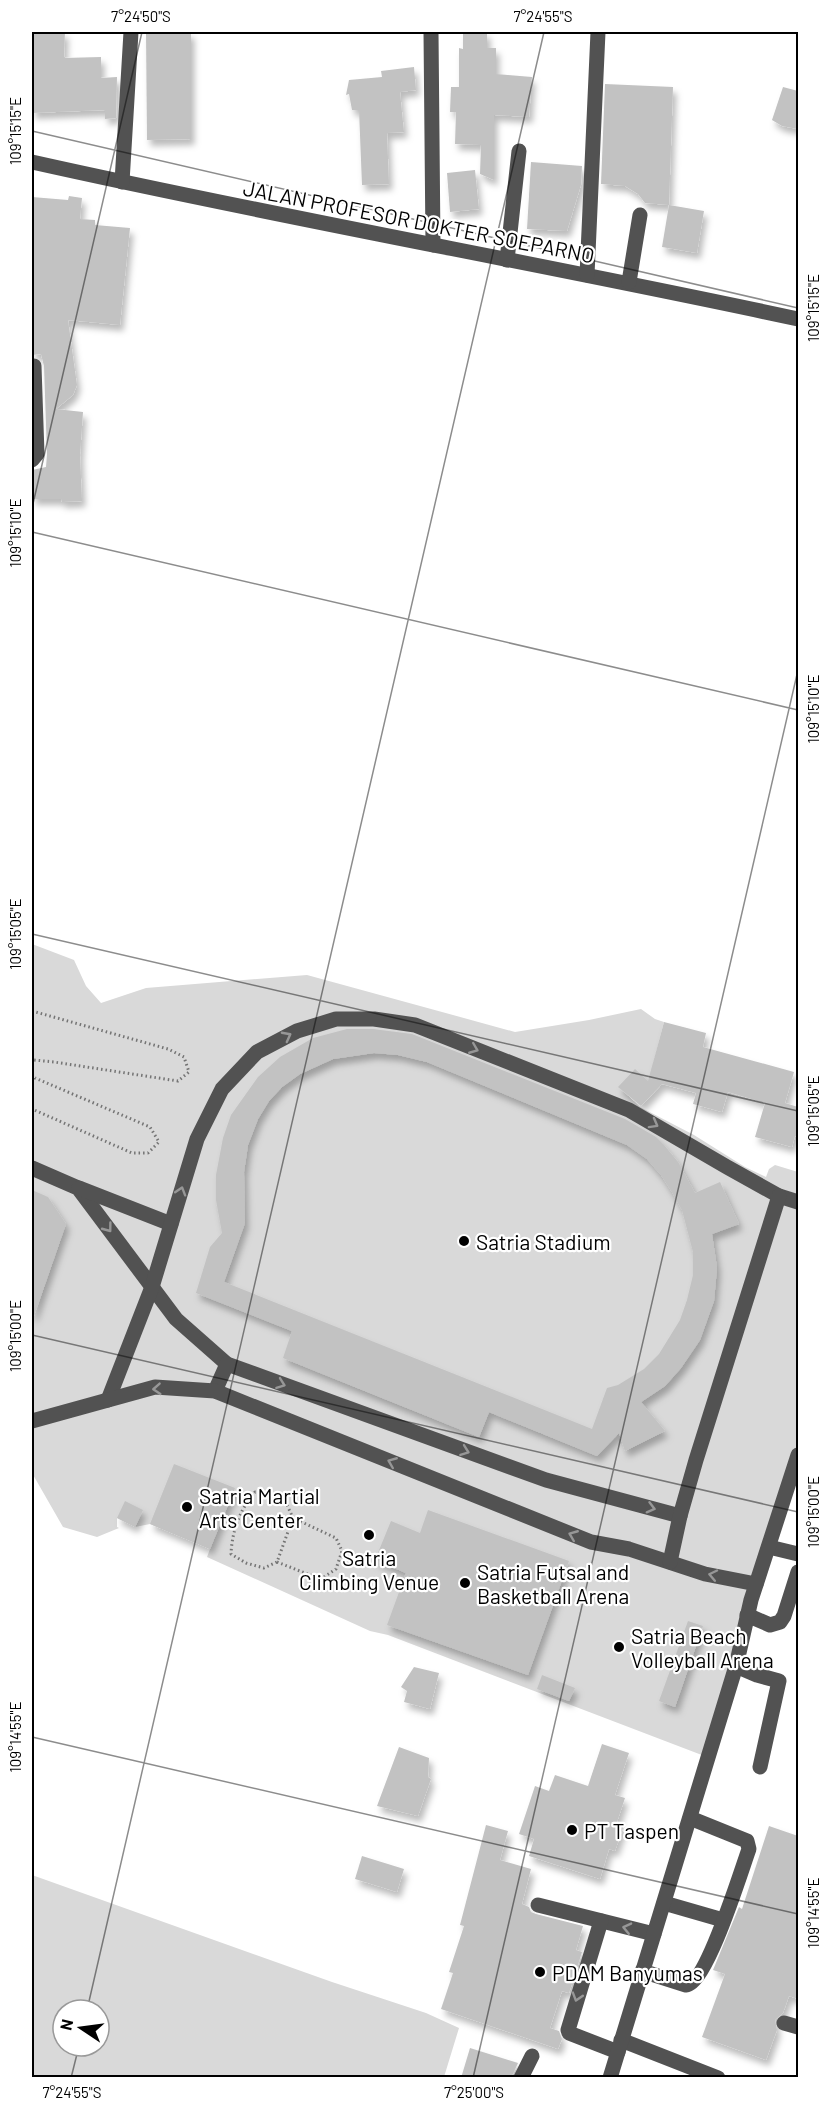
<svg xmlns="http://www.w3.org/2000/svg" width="830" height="2109" font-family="Barlow,sans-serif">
  <defs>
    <filter id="shadow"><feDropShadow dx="3.5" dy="6" stdDeviation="3" flood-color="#0004"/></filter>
  </defs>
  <rect width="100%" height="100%" fill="#fff"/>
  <g fill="#d9d9d9" fill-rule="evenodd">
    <path d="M32,944L74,960L86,986L101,1003L146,988L307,975L515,1032L589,1020L641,1009L655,1019L664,1022L653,1064L658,1082L619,1087L640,1107L694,1135L745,1167L766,1177L769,1169L775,1165L798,1172V1444L780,1498L707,1757L388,1635L370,1631L207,1557L210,1549L150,1524L135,1527L117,1518V1527L119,1528L97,1537L63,1527L32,1473Z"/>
    <path d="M32,1875L332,1982L426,2013L459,2028L444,2077H32ZM63,2010H99V2046H63Z"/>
  </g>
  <g fill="#c2c2c2" fill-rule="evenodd" filter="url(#shadow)">
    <path d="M32,32H65L64,58L101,57V78L117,77L116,118L105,119V110L32,113Z"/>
    <path d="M146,32H191V139L147,140Z"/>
    <path d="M463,32H487V48H496V74L532,77L529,117L494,115V180L480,174L481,145L455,144L456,112H450L451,87H459V48L463,49Z"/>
    <path d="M414,67L416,90L400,92L404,132L387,133L389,184L362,185L359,110H352L349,94L346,95L349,80L382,77L381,71Z"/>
    <path d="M605,84L673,87L669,205L645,203L638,194L625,186L601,184Z"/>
    <path d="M783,87L798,91V129L782,126L772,120Z"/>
    <path d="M531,162L582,166L581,185L567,231L527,229Z"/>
    <path d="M475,170L479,209L450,212L447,173Z"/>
    <path d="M69,196L82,198L80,219L95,220V225L130,228L120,325L68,320L77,385L73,395L56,409L83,412L80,455L82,501L62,502L61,499H32V470L46,467L47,454L44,366L41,354L32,355V197L68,200Z"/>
    <path d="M669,205L704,211L697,253L662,247Z"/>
    <path d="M664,1022L706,1033L703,1047L794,1072L785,1103L798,1107V1137L795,1136L792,1147L755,1137L765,1103L728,1092L722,1112L693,1104L696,1093L662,1084L641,1106L618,1087L635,1069L648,1081Z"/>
    <path d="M347,1029H373L412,1034L625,1119L656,1137L664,1145L678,1162L695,1193L720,1182L739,1224L712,1234L717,1268L714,1301L700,1340L681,1368L665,1386L641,1402L665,1431L625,1451L619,1433L597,1456L489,1412L479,1437L283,1358L292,1331L196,1293L210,1247L222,1233L216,1200V1175L223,1138L231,1115L258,1077L280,1057L313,1038ZM374,1053L398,1055L427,1062L627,1145L647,1159L661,1175L672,1192L682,1210L693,1252V1275L687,1300L680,1320L659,1354L644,1369L618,1385L607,1388L592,1429L224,1282L245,1223L244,1172L248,1145L258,1119L269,1101L282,1087L300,1074L333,1059Z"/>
    <path d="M32,1190L48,1197L66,1224L34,1316H32Z"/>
    <path d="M174,1464L235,1488L210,1549L150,1524Z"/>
    <path d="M125,1501L143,1510L135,1527L117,1518Z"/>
    <path d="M428,1510L569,1561L528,1675L387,1625L406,1573L375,1560L391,1521L420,1533Z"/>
    <path d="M688,1621L703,1626L675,1707L659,1701Z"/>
    <path d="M414,1667L439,1673L430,1709L404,1702L407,1691L401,1687Z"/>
    <path d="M542,1675L575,1688L569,1701L537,1689Z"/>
    <path d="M602,1744L629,1753L615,1795L625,1798L617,1822L624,1825L615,1851L609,1849L600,1879L529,1856L534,1839L519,1834L535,1786L549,1791L555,1775L588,1786Z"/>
    <path d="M399,1747L429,1758L428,1777L431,1779L418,1816L377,1806Z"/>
    <path d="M486,1825L508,1831L500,1860L531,1869L522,1904L529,1907L531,1912L536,1914L583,1926L576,1950L582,1952L569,1993L562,1991L550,2028L559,2031L562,2039L558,2049L441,2009L453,1973L449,1972L464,1926L460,1925Z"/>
    <path d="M769,1826L798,1836V1999L789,1996L783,2013L775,2020L777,2030L766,2060L702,2037L725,1974L713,1970L739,1907L742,1909Z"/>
    <path d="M362,1856L404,1869L397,1892L355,1879Z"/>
    <path d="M470,2048L518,2063L511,2078H461Z"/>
  </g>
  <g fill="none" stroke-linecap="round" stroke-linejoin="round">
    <g stroke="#747474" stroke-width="3" stroke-dasharray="1.5 3" stroke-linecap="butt">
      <path d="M32,1011L168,1049L184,1057L189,1072L178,1081L54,1062L34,1060L32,1062"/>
      <path d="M32,1074L35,1078L150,1127L159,1142L148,1153H132L32,1109"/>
      <path d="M277,1562L310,1575L324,1577L336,1569L342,1551L336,1538L293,1518L287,1505L272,1496L255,1492C240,1509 232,1531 231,1554L246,1563L264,1568L277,1562L293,1518"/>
    </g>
    <g stroke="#525252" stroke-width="15">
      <path d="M431,32L433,245"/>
      <path d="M32,162C286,219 543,264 798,319"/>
      <path d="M122,182L131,32"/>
      <path d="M507,260L519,151"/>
      <path d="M587,275L598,32"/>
      <path d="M629,282L640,215"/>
      <path d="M32,366H34L37,454L32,460"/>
      <path d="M32,1168L78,1188L176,1319L227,1364L546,1480L680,1516"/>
      <path d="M79,1188L171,1224"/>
      <path d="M215,1391L227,1364"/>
      <path d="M108,1400L152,1287L197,1139L222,1089L257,1052L297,1031L336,1019H374L415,1025L629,1110L727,1167L779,1196L798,1202"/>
      <path d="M32,1421L155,1387L215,1391L591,1542L629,1549L705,1574L756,1584"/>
      <path d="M769,1547L798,1554"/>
      <path d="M670,1562L680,1516L696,1460L779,1196"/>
      <path d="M747,1615L770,1625L780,1622L784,1616L798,1572"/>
      <path d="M736,1666L757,1675L779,1681L760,1767"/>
      <path d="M664,1903L723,1920"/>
      <path d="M538,1905L654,1934"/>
      <path d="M601,1921L568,2030L569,2033L618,2052"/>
      <path d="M642,1971L686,1985C707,1983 741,1871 749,1849L747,1841L690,1818"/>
      <path d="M784,2023L798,2027"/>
      <path d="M621,2040L718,2078"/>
      <path d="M521,2078L532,2056"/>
      <path d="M610,2078L736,1666L751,1600L798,1455"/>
    </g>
  </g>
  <defs><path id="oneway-chevron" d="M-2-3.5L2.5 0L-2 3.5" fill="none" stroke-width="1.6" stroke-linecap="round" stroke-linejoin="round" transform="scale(1.5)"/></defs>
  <g stroke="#979797">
    <use href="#oneway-chevron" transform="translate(287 1036) rotate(-28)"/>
    <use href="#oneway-chevron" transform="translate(474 1049) rotate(22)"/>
    <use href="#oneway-chevron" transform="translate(654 1124) rotate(29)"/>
    <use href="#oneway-chevron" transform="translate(181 1191) rotate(-73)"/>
    <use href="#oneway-chevron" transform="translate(108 1228) rotate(53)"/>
    <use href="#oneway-chevron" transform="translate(281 1384) rotate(20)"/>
    <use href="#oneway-chevron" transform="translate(157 1389) rotate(176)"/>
    <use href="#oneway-chevron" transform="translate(465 1451) rotate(20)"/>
    <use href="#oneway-chevron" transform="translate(392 1462) rotate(-158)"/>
    <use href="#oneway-chevron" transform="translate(651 1508) rotate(15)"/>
    <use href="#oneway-chevron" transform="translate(573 1535) rotate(-158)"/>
    <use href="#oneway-chevron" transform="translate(713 1575) rotate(-168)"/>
    <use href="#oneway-chevron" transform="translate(627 1928) rotate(-167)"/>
    <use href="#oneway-chevron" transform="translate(577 1997) rotate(107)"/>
  </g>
  <path fill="none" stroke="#000" stroke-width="1.5" stroke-opacity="0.45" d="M32,131L798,308M32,508L142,32M32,532L798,710M32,934L798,1111M32,1335L798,1512M32,1737L798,1914M87,2010L544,32M71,2078L79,2046M473,2078L798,670"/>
  <g fill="#000" stroke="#fff" stroke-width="2">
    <circle cx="464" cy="1241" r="6"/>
    <circle cx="187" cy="1507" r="6"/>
    <circle cx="369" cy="1535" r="6"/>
    <circle cx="465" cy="1583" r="6"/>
    <circle cx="619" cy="1647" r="6"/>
    <circle cx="572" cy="1830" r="6"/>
    <circle cx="540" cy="1972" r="6"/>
  </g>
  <g text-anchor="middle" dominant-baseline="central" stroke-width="4.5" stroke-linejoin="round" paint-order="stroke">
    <g font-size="21" fill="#000" stroke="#fff">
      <text transform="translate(419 221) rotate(11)">JALAN PROFESOR DOKTER SOEPARNO</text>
    </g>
    <g font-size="21" fill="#000" stroke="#fff" text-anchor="start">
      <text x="476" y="1241">Satria Stadium</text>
      <text x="199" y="1495">Satria Martial<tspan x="199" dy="24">Arts Center</tspan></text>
      <text x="369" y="1557" text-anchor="middle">Satria<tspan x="369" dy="24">Climbing Venue</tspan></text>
      <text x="477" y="1571">Satria Futsal and<tspan x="477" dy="24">Basketball Arena</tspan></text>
      <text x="631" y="1635">Satria Beach<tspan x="631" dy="24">Volleyball Arena</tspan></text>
      <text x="584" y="1830">PT Taspen</text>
      <text x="552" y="1972">PDAM Banyumas</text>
    </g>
  </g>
  <rect width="830" height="2109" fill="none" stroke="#ffffff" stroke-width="66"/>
  <g transform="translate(81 2028) rotate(283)"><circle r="28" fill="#ffffff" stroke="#999999" stroke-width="1.5"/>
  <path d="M0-4.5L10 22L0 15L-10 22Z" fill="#000000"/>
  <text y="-9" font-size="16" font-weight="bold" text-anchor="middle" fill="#000000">N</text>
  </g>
  <rect x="33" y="33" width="764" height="2043" fill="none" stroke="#000" stroke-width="2"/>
  <g font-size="15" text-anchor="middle" fill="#000">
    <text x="141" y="22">7°24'50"S</text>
    <text x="543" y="22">7°24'55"S</text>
    <text transform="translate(16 131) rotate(-90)" y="5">109°15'15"E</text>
    <text transform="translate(814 308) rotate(-90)" y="5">109°15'15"E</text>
    <text transform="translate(16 533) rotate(-90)" y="5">109°15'10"E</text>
    <text transform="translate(814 709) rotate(-90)" y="5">109°15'10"E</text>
    <text transform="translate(16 934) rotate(-90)" y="5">109°15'05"E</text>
    <text transform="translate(814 1111) rotate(-90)" y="5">109°15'05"E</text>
    <text transform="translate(16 1336) rotate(-90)" y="5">109°15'00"E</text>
    <text transform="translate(814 1512) rotate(-90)" y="5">109°15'00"E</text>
    <text transform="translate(16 1737) rotate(-90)" y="5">109°14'55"E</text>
    <text transform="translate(814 1913) rotate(-90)" y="5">109°14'55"E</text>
    <text x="72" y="2098">7°24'55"S</text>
    <text x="474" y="2098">7°25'00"S</text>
  </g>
</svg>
